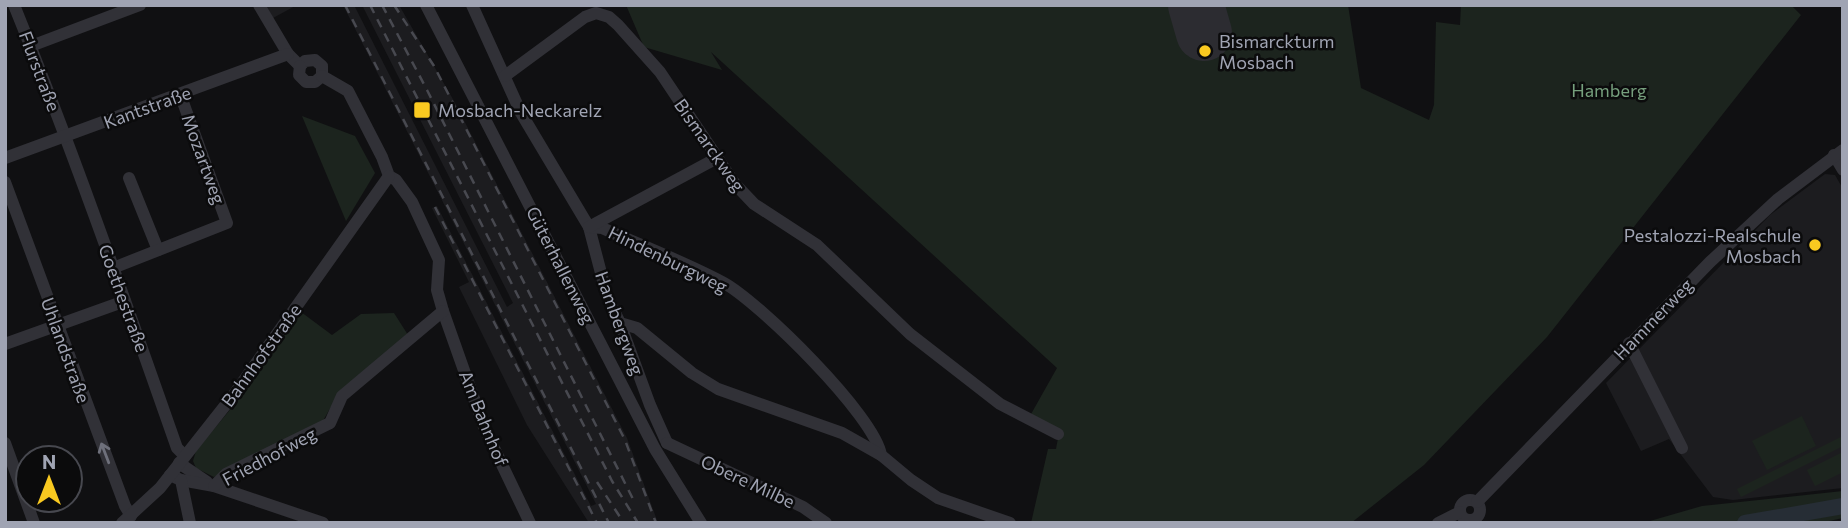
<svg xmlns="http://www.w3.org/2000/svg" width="1848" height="528" font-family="Commissioner,sans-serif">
  <rect width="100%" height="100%" fill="#101012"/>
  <g fill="#1c1c1f">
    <path d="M266,5H297L273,18Z"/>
    <path d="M343,5H354L507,307L513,303L362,5H399L454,101L627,438L658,523H589L527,425L459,287L469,282L432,208L437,206L591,506L596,504Z"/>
    <path d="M1825,174L1835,175L1843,189V488L1733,500L1713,497L1669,439L1641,451L1606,383L1770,215Z"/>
  </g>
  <g fill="#1c241e">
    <path d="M626,5H1348L1361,88L1429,120L1434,105L1436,22L1460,25L1461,5H1791L1801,15L1547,337L1424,465L1351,523H1031L1048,449H1056L1058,438L1026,423L1057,368L711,52L722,70L644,47Z"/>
    <path d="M302,116L355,136L375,173L346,221Z"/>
    <path d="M301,312L332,335L361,314L394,313L408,335L338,395L321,424L214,477L196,468L193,461L196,451L243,394Z"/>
    <path d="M1802,416L1816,446L1767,470L1752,441Z"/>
    <path d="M1843,436V446L1741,497L1737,489Z"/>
    <path d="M1843,452V472L1815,486L1807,470Z"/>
    <path d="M1843,491V518L1820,523H1643L1702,506Z"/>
  </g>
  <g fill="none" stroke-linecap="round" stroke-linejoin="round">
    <path stroke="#262d35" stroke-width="16" d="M1745,523L1843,506"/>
    <path stroke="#2c2c31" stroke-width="56" d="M1196,5L1204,33"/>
    <g stroke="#313137" stroke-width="12">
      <path d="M14,5C73,151 125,300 177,448L185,456"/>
      <path d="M259,5L288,54L300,66"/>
      <path d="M426,5L655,449L701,523"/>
      <path d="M472,5L521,113L589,227L607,296L620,323L650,405L667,443"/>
      <path d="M31,46L140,5"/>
      <path d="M300,66L305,61L315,60L322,66V76"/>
      <path d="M300,66L299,75L306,82H315L322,76"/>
      <path d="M322,76L348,91L382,157L389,176L396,180L412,202L439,260L437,290L443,311L484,427L530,523"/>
      <path d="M505,76L585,17L596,13L609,17L618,25L660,72L735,184L754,204L817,245L910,334L1000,404L1058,434"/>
      <path d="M1834,155L1843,170"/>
      <path d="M5,158L288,54"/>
      <path d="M129,178L158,250"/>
      <path d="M5,182L125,506L131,516"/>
      <path d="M589,227L602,228C642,246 685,262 724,283C760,303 875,416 881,455"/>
      <path d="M589,227L717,158"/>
      <path d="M113,268L227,223L180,94"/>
      <path d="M620,323L637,328L692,373L718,389L842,433L881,455L911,480L938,498L1010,523"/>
      <path d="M1629,343L1682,448"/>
      <path d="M5,344L125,301"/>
      <path d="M5,443L34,523"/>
      <path d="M667,443L803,507L826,523"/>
      <path d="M179,463L207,482"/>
      <path d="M170,475L181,480L214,486L323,523"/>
      <path d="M181,480L190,523"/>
      <path d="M214,486L226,474L330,423L342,396L443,311"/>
      <circle cx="1470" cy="510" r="10"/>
      <path d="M1477,502L1710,262L1778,199L1843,150"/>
      <path d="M122,523L160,488L235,393L389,176"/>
      <path d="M1438,523L1460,512"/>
    </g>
    <g stroke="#484950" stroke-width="2.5" stroke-dasharray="9 7" stroke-linecap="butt">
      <path d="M345,5L609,523"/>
      <path d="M370,5L612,481L638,523"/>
      <path d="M382,5L427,90L634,501"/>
      <path d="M394,5L434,66L625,440L656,523"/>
      <path d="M435,207L597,523"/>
      <path d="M597,482L624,523"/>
    </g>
  </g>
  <defs><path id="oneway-shaft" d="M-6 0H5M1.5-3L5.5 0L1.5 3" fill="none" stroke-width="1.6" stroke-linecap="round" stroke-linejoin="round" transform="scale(1.75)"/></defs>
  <use stroke="#6e707b" href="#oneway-shaft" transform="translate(105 453) rotate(-111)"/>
  <g fill="#f9c920" stroke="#0b0b0c" stroke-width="2.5">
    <circle cx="1205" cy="51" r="7"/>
    <rect x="413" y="101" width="18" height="18" rx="3.5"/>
    <circle cx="1815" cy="245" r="7"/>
  </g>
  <g text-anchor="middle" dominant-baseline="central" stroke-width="5" stroke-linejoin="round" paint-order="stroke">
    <g font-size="18" fill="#a0a4b3" stroke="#0b0b0c" text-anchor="start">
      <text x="1219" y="41">Bismarckturm<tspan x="1219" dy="21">Mosbach</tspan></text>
      <text x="438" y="110">Mosbach-Neckarelz</text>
      <text x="1801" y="235" text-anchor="end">Pestalozzi-Realschule<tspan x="1801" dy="21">Mosbach</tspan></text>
    </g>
    <g font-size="18" fill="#a0a4b3" stroke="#0b0b0c">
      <text transform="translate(40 71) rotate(69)">Flurstraße</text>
      <text transform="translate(147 107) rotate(-20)">Kantstraße</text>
      <text transform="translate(710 145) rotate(55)">Bismarckweg</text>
      <text transform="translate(204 159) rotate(70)">Mozartweg</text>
      <text transform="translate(668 259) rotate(26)">Hindenburgweg</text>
      <text transform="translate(561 265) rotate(63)">Güterhallenweg</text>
      <text transform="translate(124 298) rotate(70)">Goethestraße</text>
      <text transform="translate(1653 319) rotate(-46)">Hammerweg</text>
      <text transform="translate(620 323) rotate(70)">Hambergweg</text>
      <text transform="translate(66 350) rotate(70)">Uhlandstraße</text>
      <text transform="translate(261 355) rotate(-54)">Bahnhofstraße</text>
      <text transform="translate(484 418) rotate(68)">Am Bahnhof</text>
      <text transform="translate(269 456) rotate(-28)">Friedhofweg</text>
      <text transform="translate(748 481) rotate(25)">Obere Milbe</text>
    </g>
    <g font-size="18" fill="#769f7d" stroke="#0b0b0c">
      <text x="1609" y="90">Hamberg</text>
    </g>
  </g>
  <rect width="1848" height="528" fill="none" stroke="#a0a4b3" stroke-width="14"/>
  <g transform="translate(49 479)"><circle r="33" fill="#0b0b0c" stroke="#47484f" stroke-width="2"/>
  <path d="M0-5L12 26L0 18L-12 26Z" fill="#f9c920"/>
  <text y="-10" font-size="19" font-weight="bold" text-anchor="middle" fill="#a0a4b3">N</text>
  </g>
</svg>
